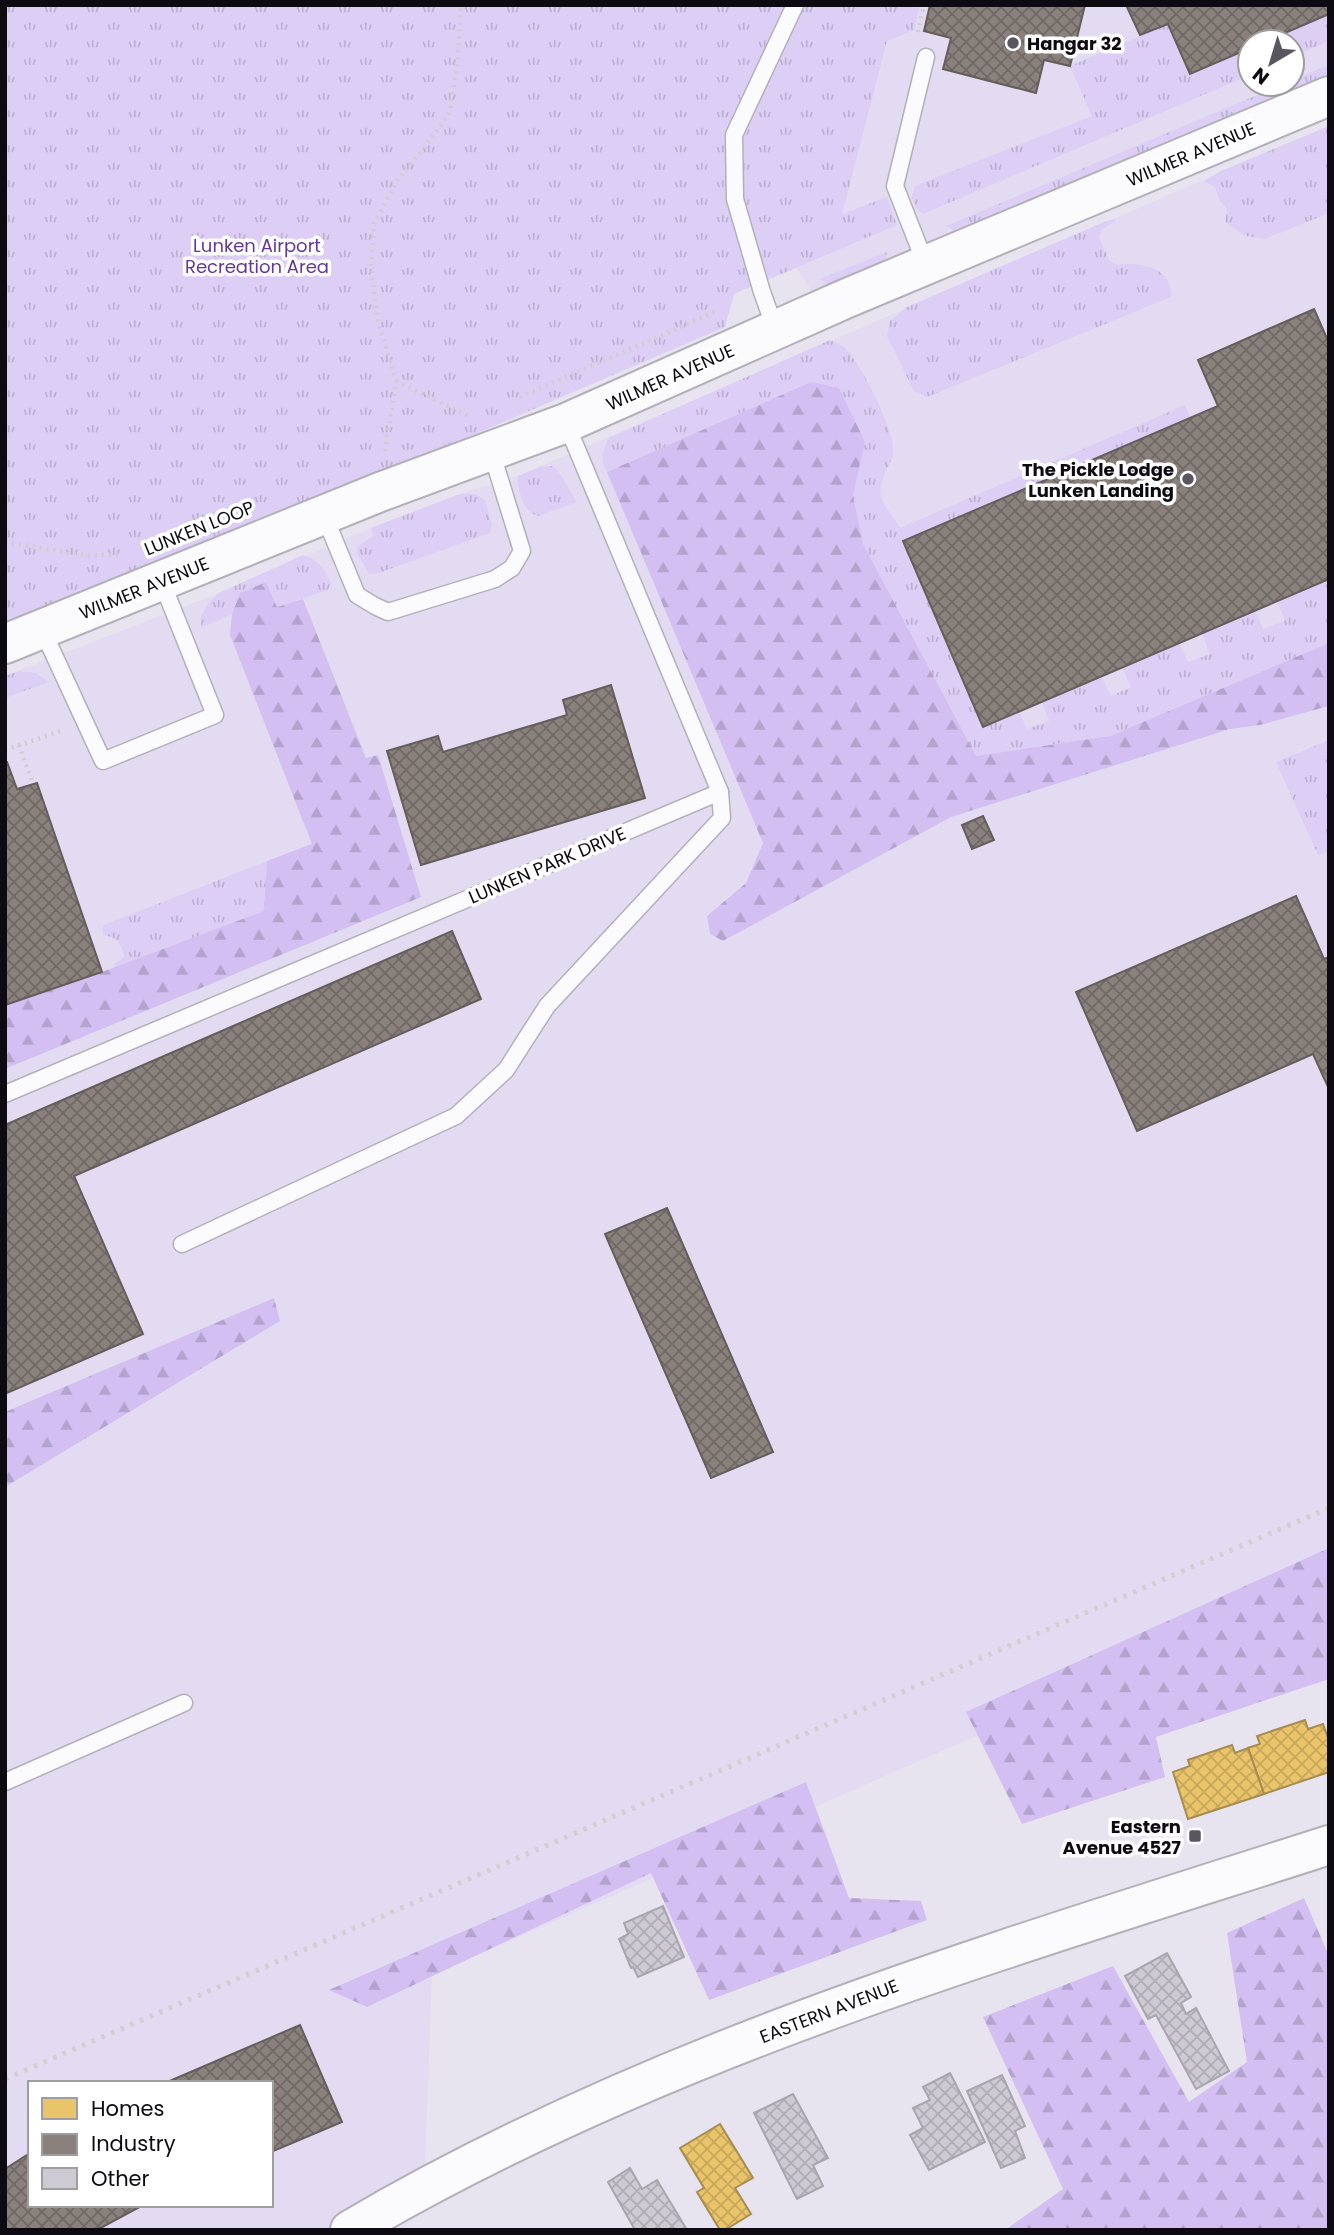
<svg xmlns="http://www.w3.org/2000/svg" width="1334" height="2235" font-family="Poppins,sans-serif">
  <defs>
    <pattern id="grass-tufts" width="24" height="20" patternUnits="userSpaceOnUse" patternTransform="scale(1.75)"><rect width="24" height="20" fill="#ddcef6"/><path d="M3 7l-1-3M5 7V3M7 7l1-3M15 17l-1-3M17 17v-4M19 17l1-3" fill="none" stroke="#bcb0d2"/></pattern>
    <pattern id="forest-firs" width="22" height="20" patternUnits="userSpaceOnUse" patternTransform="scale(1.75)"><rect width="22" height="20" fill="#d3bff1"/><path d="M5 1l3.5 6h-7zM16 11l3.5 6h-7z" fill="#b4a3ce"/></pattern>
    <pattern id="homes-cross-hatch" width="8" height="8" patternUnits="userSpaceOnUse" patternTransform="scale(1.75)"><rect width="8" height="8" fill="#e9c46a"/><path d="M0 0l8 8M0 8l8-8" fill="none" stroke="#c7a75b"/></pattern>
    <pattern id="industry-cross-hatch" width="8" height="8" patternUnits="userSpaceOnUse" patternTransform="scale(1.75)"><rect width="8" height="8" fill="#8a817c"/><path d="M0 0l8 8M0 8l8-8" fill="none" stroke="#6f6864"/></pattern>
    <pattern id="building-cross-hatch" width="8" height="8" patternUnits="userSpaceOnUse" patternTransform="scale(1.75)"><rect width="8" height="8" fill="#cdcad3"/><path d="M0 0l8 8M0 8l8-8" fill="none" stroke="#afacb4"/></pattern>
  </defs>
  <rect width="100%" height="100%" fill="#e7e3ef"/>
  <g fill="#e3dbf1" fill-rule="evenodd">
    <path d="M861,5H1329V74L813,293L796,268L807,239ZM1250,42H1292V84H1250Z"/>
    <path d="M1329,126V1581L432,1975L424,2186L350,2230H5V676L217,594L371,528L460,494L518,476ZM30,2083H271V2205H30Z"/>
  </g>
  <g fill="url(#grass-tufts)">
    <path d="M5,5H920L914,30L887,41L842,214L887,197L897,225L734,294L725,327L186,558L5,628Z"/>
    <path d="M1329,14V41L1292,57V42H1264Z"/>
    <path d="M1168,24L1190,74L1250,48V75L923,214L917,209L912,197L915,186L1092,116L1070,66Z"/>
    <path d="M1329,65V74L956,232L946,226L1283,84H1292V80Z"/>
    <path d="M1329,126V213L1265,239L1245,236L1225,222L1227,209L1219,199L1215,187L1204,181L1221,171Z"/>
    <path d="M1115,219L1116,221L1102,229L1099,237L1109,260L1117,265C1141,261 1173,268 1171,297L927,397L914,391L887,336L890,321L907,307L1104,222Z"/>
    <path d="M887,252L884,262L830,285L820,279Z"/>
    <path d="M830,340C834,342 840,344 844,347C860,361 897,434 893,454C890,468 878,479 881,495C883,506 895,519 900,528L1185,405L1190,417L903,541L983,726L1019,711L1027,729L1049,721L1042,702L1101,676L1111,696L1131,687L1122,667L1179,643L1188,662L1210,654L1202,633L1255,610L1263,629L1285,621L1277,601L1329,579V643L1110,736L976,756L863,544L853,495L865,442L811,382L607,472C599,460 603,449 609,438Z"/>
    <path d="M553,466C563,475 569,490 577,502L538,516C524,514 517,489 518,476L540,467Z"/>
    <path d="M460,494H475L485,500L492,525L490,533L376,574H369L357,553V547L373,536L371,528Z"/>
    <path d="M303,555C319,561 324,568 331,583L328,590L277,607L266,582L240,593L232,614L201,628V616L206,607L217,594Z"/>
    <path d="M19,671L36,673L49,682L5,698V676Z"/>
    <path d="M1329,740V851L1318,855L1276,762Z"/>
    <path d="M267,861L265,911L116,968L114,964L124,957C121,943 118,938 104,935L102,929L104,925Z"/>
  </g>
  <g fill="url(#forest-firs)">
    <path d="M811,382L839,388L865,442L853,495L863,544L976,756L1110,736L1329,643V706L1260,725L1230,729L951,817L723,941L710,934L707,916L746,883L763,843L607,472Z"/>
    <path d="M266,582L277,607L303,599L366,758L378,755L421,897L5,1069V1005L102,972L264,911L267,861L312,844L230,635L232,614L240,593Z"/>
    <path d="M274,1298L280,1321L5,1487V1412Z"/>
    <path d="M1329,1548V1679L1156,1737L1165,1777L1022,1824L966,1712Z"/>
    <path d="M806,1782L849,1898L921,1901L927,1920L709,2000L651,1873L367,2007L329,1990Z"/>
    <path d="M1304,1898L1329,1956V2230H1005L1063,2189L983,2017L1113,1966L1189,2102L1247,2062L1227,1933Z"/>
  </g>
  <g fill="url(#homes-cross-hatch)" stroke="#a78c4f" stroke-width="2">
    <path d="M1305,1720L1308,1729L1323,1724L1329,1741V1772L1264,1794L1248,1748L1260,1744L1257,1736Z"/>
    <path d="M1232,1745L1235,1753L1248,1748L1264,1794L1188,1819L1173,1772L1190,1766L1188,1760Z"/>
    <path d="M720,2124L753,2178L735,2188L751,2214L725,2230H720L697,2192L704,2188L680,2148Z"/>
  </g>
  <g fill="url(#industry-cross-hatch)" stroke="#645d5c" stroke-width="2">
    <path d="M930,5H1085L1070,66L1044,60L1036,93L943,69L951,38L924,31Z"/>
    <path d="M1126,5H1329V14L1264,42H1250V48L1190,74L1168,24L1140,35Z"/>
    <path d="M1314,309L1329,343V579L983,727L903,541L1218,406L1198,360Z"/>
    <path d="M611,685L645,798L421,865L387,751L438,736L443,752L567,715L563,700Z"/>
    <path d="M5,762H7L17,789L37,783L102,972L5,1005Z"/>
    <path d="M983,816L994,840L972,849L962,825Z"/>
    <path d="M1296,896L1324,959L1329,957V1089L1313,1054L1137,1131L1076,992Z"/>
    <path d="M452,931L481,999L74,1176L143,1334L7,1393L5,1388V1125Z"/>
    <path d="M667,1208L773,1452L711,1478L605,1234Z"/>
    <path d="M300,2025L342,2122L271,2152V2083H165Z"/>
    <path d="M30,2153V2205H143L97,2230H5V2169Z"/>
  </g>
  <g fill="url(#building-cross-hatch)" stroke="#a8a5af" stroke-width="2">
    <path d="M663,1906L684,1957L638,1977L633,1967L631,1968L619,1939L628,1934L624,1923Z"/>
    <path d="M1167,1953L1191,1997L1181,2003L1186,2014L1196,2008L1229,2071L1196,2089L1156,2015L1148,2019L1125,1976Z"/>
    <path d="M950,2073L985,2142L929,2170L910,2135L923,2128L913,2108L930,2100L923,2087Z"/>
    <path d="M1002,2075L1025,2126L1015,2131L1025,2158L1001,2168L967,2091Z"/>
    <path d="M793,2094L828,2158L813,2165L823,2186L797,2199L754,2113Z"/>
    <path d="M630,2168L642,2189L657,2180L687,2230H635L608,2182Z"/>
  </g>
  <g fill="none" stroke-linecap="round" stroke-linejoin="round">
    <g stroke="#b3b0ba" stroke-width="19">
      <g id="lane">
        <path d="M926,57L895,186L926,265"/>
        <path d="M776,331L762,292L735,199L734,135L795,5"/>
        <path d="M324,515L357,595L375,606L388,612L495,579L512,568L522,551L491,451"/>
        <path d="M42,629L103,761L215,715L161,580"/>
        <path d="M5,1094L720,792L566,423"/>
        <path d="M182,1244L456,1116L506,1070L547,1006L722,818L720,792"/>
        <path d="M5,1782L184,1703"/>
      </g>
    </g>
    <g stroke="#b3b0ba" stroke-width="42">
      <path id="secondary" d="M5,644L380,492L566,423L845,299L1329,96"/>
    </g>
    <g stroke="#b3b0ba" stroke-width="42">
      <path id="primary" d="M350,2230C654,2051 996,1952 1329,1845"/>
    </g>
    <g stroke="#cecdd0" stroke-width="4.5" stroke-dasharray="2 5" stroke-linecap="butt">
      <path d="M918,32L924,5"/>
      <path d="M396,381L471,417"/>
      <path d="M520,397L717,311"/>
      <path d="M385,451L396,381L377,318L371,266L374,224L396,182L435,134L450,111L457,67L461,5"/>
      <path d="M5,542L89,556L122,554"/>
      <path d="M19,745L33,784"/>
      <path d="M5,750L61,731"/>
    </g>
    <use href="#lane" stroke="#fbfbfd" stroke-width="16"/>
    <use href="#secondary" stroke="#fbfbfd" stroke-width="38"/>
    <use href="#primary" stroke="#fbfbfd" stroke-width="38"/>
    <path stroke="#d0cfd2" stroke-width="5" stroke-dasharray="3.5 7" stroke-linecap="butt" d="M5,2079L1329,1508"/>
  </g>
  <g fill="#59565f" stroke="#fff" stroke-width="2.5">
    <circle cx="1013" cy="43" r="7"/>
    <circle cx="1188" cy="479" r="7"/>
    <rect x="1188" y="1829" width="14" height="14" rx="3.5"/>
  </g>
  <g text-anchor="middle" dominant-baseline="central" stroke-width="7" stroke-linejoin="round" paint-order="stroke">
    <g font-size="18" font-weight="bold" fill="#0d0a11" stroke="#fff" text-anchor="end">
      <text x="1027" y="43" text-anchor="start">Hangar 32</text>
      <text x="1174" y="469">The Pickle Lodge<tspan x="1174" dy="21">Lunken Landing</tspan></text>
      <text x="1181" y="1826">Eastern<tspan x="1181" dy="21">Avenue 4527</tspan></text>
    </g>
    <g font-size="18" fill="#0d0a11" stroke="#fff">
      <text transform="translate(1191 154) rotate(-23)">WILMER AVENUE</text>
      <text transform="translate(670 377) rotate(-24)">WILMER AVENUE</text>
      <text transform="translate(199 528) rotate(-22)">LUNKEN LOOP</text>
      <text transform="translate(144 588) rotate(-22)">WILMER AVENUE</text>
      <text transform="translate(547 865) rotate(-23)">LUNKEN PARK DRIVE</text>
      <text transform="translate(829 2011) rotate(-21)">EASTERN AVENUE</text>
    </g>
    <g font-size="18" fill="#643896" stroke="#fff">
      <text x="257" y="245">Lunken Airport<tspan x="257" dy="21">Recreation Area</tspan></text>
    </g>
  </g>
  <rect width="1334" height="2235" fill="none" stroke="#0d0a11" stroke-width="14"/>
  <rect x="28" y="2081" width="245" height="126" fill="#ffffff" stroke="#9e9da0" stroke-width="2"/>
  <rect x="42" y="2098" width="35" height="21" fill="#e9c46a" stroke="#9e9da0" stroke-width="2"/>
  <text x="91" y="2116" font-size="21" fill="#0d0a11">Homes</text>
  <rect x="42" y="2134" width="35" height="21" fill="#8a817c" stroke="#9e9da0" stroke-width="2"/>
  <text x="91" y="2151" font-size="21" fill="#0d0a11">Industry</text>
  <rect x="42" y="2168" width="35" height="21" fill="#cdcad3" stroke="#9e9da0" stroke-width="2"/>
  <text x="91" y="2186" font-size="21" fill="#0d0a11">Other</text>
  <g transform="translate(1271 63) rotate(218)"><circle r="33" fill="#ffffff" stroke="#9e9da0" stroke-width="2"/>
  <path d="M0-5L12 26L0 18L-12 26Z" fill="#59565f"/>
  <text y="-10" font-size="19" font-weight="bold" text-anchor="middle" fill="#0d0a11">N</text>
  </g>
</svg>
